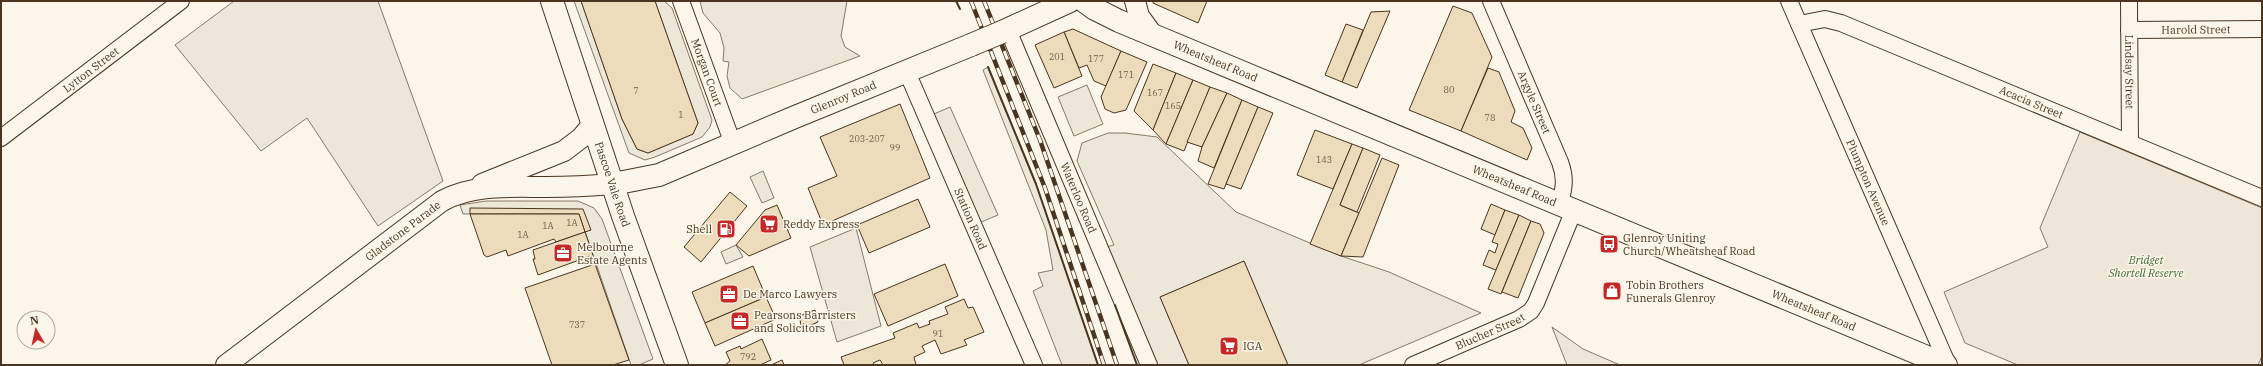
<svg xmlns="http://www.w3.org/2000/svg" width="2263" height="366" font-family="'IBM Plex Serif',serif">
  <rect width="100%" height="100%" fill="#fbf6e9"/>
  <g fill="#ede6d9" stroke="#887966">
    <path d="M988,67L1036,184L1098,365H1062L1033,291L1043,286L1038,273L1053,270L1046,230L983,70Z"/>
    <path d="M2080,132L2262,208V356L2258,365H2018L1965,343L1944,292L2048,247L2040,228Z"/>
  </g>
  <g fill="#ede7d9" stroke="#887966">
    <path d="M234,1H378L443,181L378,226L307,118L261,151L175,45Z"/>
    <path d="M574,1H581L622,119L637,149L648,153L693,134L698,123L655,1H664L672,8L712,120L710,127L702,137L655,157L645,160L629,153Z"/>
    <path d="M700,1H847L841,36L845,47L860,56L742,99L730,88L727,76L729,62L723,61L724,48L720,33L703,13Z"/>
    <path d="M1087,85L1103,124L1074,136L1058,97Z"/>
    <path d="M950,107L998,215L974,225L927,117Z"/>
    <path d="M1108,133H1125L1157,137L1236,212L1341,256L1389,272L1481,313L1359,365H1288L1244,261L1160,297L1189,365H1157L1106,247L1114,245L1077,161L1082,143Z"/>
    <path d="M763,171L774,198L762,203L750,177Z"/>
    <path d="M486,201H578L594,208L602,219L653,359L639,365H631L579,214H463L460,205Z"/>
    <path d="M856,228L881,326L837,342L810,247Z"/>
    <path d="M736,245L743,257L726,264L721,252Z"/>
    <path d="M1552,327L1583,349L1620,365H1567Z"/>
  </g>
  <g fill="#ecdcbc" stroke="#4a3520">
    <path d="M581,1H655L698,123L693,134L648,153L637,149L622,119Z"/>
    <path d="M1153,1H1207L1198,23L1153,3Z"/>
    <path d="M1453,6L1472,13L1492,57L1461,131L1409,110Z"/>
    <path d="M1390,11L1357,88L1342,82L1371,12Z"/>
    <path d="M1346,24L1363,30L1342,82L1325,75Z"/>
    <path d="M1073,29L1121,51L1106,86L1094,81L1087,65L1079,68L1064,32Z"/>
    <path d="M1064,32L1082,76L1054,88L1035,45Z"/>
    <path d="M1121,51L1147,62L1126,110L1114,113L1105,109L1101,97Z"/>
    <path d="M1153,64L1176,73L1153,130L1134,111Z"/>
    <path d="M1488,68L1499,72L1515,111L1511,122L1523,128L1532,148L1527,160L1461,131Z"/>
    <path d="M1176,73L1193,80L1166,144L1153,130Z"/>
    <path d="M1193,80L1210,87L1184,151L1166,144Z"/>
    <path d="M1210,87L1227,93L1202,147L1187,142Z"/>
    <path d="M1227,93L1242,100L1214,168L1198,161L1202,147Z"/>
    <path d="M1242,100L1258,107L1224,189L1208,184Z"/>
    <path d="M900,104L930,178L823,225L808,188L837,176L820,137Z"/>
    <path d="M1258,107L1273,113L1241,189L1226,184Z"/>
    <path d="M1315,130L1352,144L1333,189L1297,175Z"/>
    <path d="M1352,144L1363,148L1340,205L1359,213L1341,256L1310,244Z"/>
    <path d="M1363,148L1380,155L1357,212L1340,205Z"/>
    <path d="M1382,158L1399,165L1363,257L1341,256Z"/>
    <path d="M730,192L747,206L701,262L684,247Z"/>
    <path d="M918,199L930,227L869,253L857,225Z"/>
    <path d="M1491,204L1505,210L1495,235L1481,229Z"/>
    <path d="M777,205L791,238L749,256L736,245L765,210Z"/>
    <path d="M470,208L583,209L591,230L585,232L579,214H470Z"/>
    <path d="M1505,210L1519,215L1496,270L1483,265L1489,250L1495,253L1498,244L1492,242Z"/>
    <path d="M470,214H579L585,232L556,242L554,239L508,256L506,250L487,257L484,255Z"/>
    <path d="M1519,215L1531,221L1501,294L1488,289Z"/>
    <path d="M1531,221L1540,224L1544,233L1518,298L1502,292Z"/>
    <path d="M585,232L593,255L538,275L533,259H535L533,250Z"/>
    <path d="M1244,261L1288,365H1189L1160,297Z"/>
    <path d="M595,264L629,360L613,365H552L525,288Z"/>
    <path d="M945,264L958,296L888,326L874,294Z"/>
    <path d="M753,266L766,297L705,323L692,292Z"/>
    <path d="M766,297L776,319L715,346L705,323Z"/>
    <path d="M964,299L968,308L973,307L984,332L964,340L967,345L941,354L935,340L922,346L925,352L914,357L916,365H883L880,360L873,363L874,365H844L841,357L895,338L893,333L917,323L919,328L930,324L929,321L948,314L945,307Z"/>
    <path d="M815,310L818,322L802,329L799,316Z"/>
    <path d="M762,339L771,360L760,365H725L730,361L726,352L740,346L741,349Z"/>
    <path d="M782,360L784,365H771Z"/>
  </g>
  <g fill="none" stroke-linecap="round" stroke-linejoin="round">
    <g stroke="#4a3520" stroke-width="18">
      <g id="minor">
        <path id="s1" d="M681,1L733,144"/>
        <path id="s2" d="M1491,1L1560,162C1566,178 1564,188 1560,204"/>
        <path id="s3" d="M1789,1L1948,365"/>
        <path id="s4" d="M2129,1L2130,142"/>
        <path id="s5" d="M1799,24L1825,19L1841,23L2262,198"/>
        <path id="s6" d="M1008,30L1149,365"/>
        <path id="s7" d="M2129,30L2262,29"/>
        <path id="s8" d="M907,72L1034,365"/>
        <path id="s9" d="M1,138L181,1"/>
        <path id="s10" d="M1413,365L1519,319L1531,311L1536,303L1574,210"/>
      </g>
    </g>
    <g stroke="#4a3520" stroke-width="22">
      <g id="tertiary">
        <path d="M1135,1L1139,16L1152,34"/>
        <path d="M482,184L564,151L581,138L593,124"/>
        <path id="s11" d="M226,365L442,201C473,184 510,187 546,187C568,187 590,186 613,184"/>
      </g>
    </g>
    <g stroke="#4a3520" stroke-width="24">
      <g id="secondary">
        <path id="s12" d="M1084,1L1095,9L1119,21L1946,365"/>
        <path d="M1002,32L1070,1"/>
        <path id="s13" d="M613,184L659,175L795,117L971,45"/>
      </g>
    </g>
    <g stroke="#4a3520" stroke-width="24">
      <g id="primary">
        <path id="s14" d="M552,1L623,216L677,365"/>
      </g>
    </g>
    <use href="#minor" stroke="#fbf6e9" stroke-width="16"/>
    <use href="#tertiary" stroke="#fbf6e9" stroke-width="20"/>
    <use href="#secondary" stroke="#fbf6e9" stroke-width="22"/>
    <use href="#primary" stroke="#fbf6e9" stroke-width="22"/>
    <g stroke="#4a3520" stroke-width="4.5">
      <g id="rail">
        <path d="M971,1L1045,188L1104,365"/>
        <path d="M984,1L1040,140L1117,365"/>
      </g>
    </g>
    <use href="#rail" stroke="#fbf6e9" stroke-width="3" stroke-dasharray="9" stroke-linecap="butt"/>
    <g stroke="#4a3520" stroke-width="24" stroke-linecap="butt">
      <path id="secondary-bridge" d="M971,45L1002,32"/>
    </g>
    <use href="#secondary-bridge" stroke="#fbf6e9" stroke-width="22"/>
    <g stroke="#4a3520" stroke-width="2">
      <path d="M956,1L960,9"/>
      <path d="M988,67L1036,184L1098,365"/>
      <path d="M1115,305L1137,365"/>
    </g>
  </g>
  <defs>
    <g id="supermarket-square" transform="scale(1)"><rect x="-9" y="-9" width="18" height="18" rx="4" fill="#c62828" stroke="#fbf6e9"/><path d="M-6-5.5h2.5l.6 2H6L4.5 2H-2.5L-4.4-4H-6ZM-1.5 3.2a1.3 1.3 0 1 0 .1 0ZM3 3.2a1.3 1.3 0 1 0 .1 0Z" fill="#fff"/></g>
    <g id="fuel-square" transform="scale(1)"><rect x="-9" y="-9" width="18" height="18" rx="4" fill="#c62828" stroke="#fbf6e9"/><path d="M-5.5-6h7V0h2V4h1.3V-2.5L3-4.5l.8-.8L6-3V5H2.5V1h-1V6h-7ZM-4.2-4.7v3.2H.2V-4.7Z" fill="#fff"/></g>
    <g id="bus-square" transform="scale(1)"><rect x="-9" y="-9" width="18" height="18" rx="4" fill="#c62828" stroke="#fbf6e9"/><path d="M-5-6H5V4H4V6H2V4H-2V6H-4V4H-5ZM-3.5-4V0h7V-4ZM-3.5 1.2v1.5H-2V1.2ZM2 1.2v1.5H3.5V1.2Z" fill="#fff"/></g>
    <g id="office-square" transform="scale(1)"><rect x="-9" y="-9" width="18" height="18" rx="4" fill="#c62828" stroke="#fbf6e9"/><path d="M-6-3h4V-5.5h4V-3h4V5H-6ZM-1-4.5V-3h2v-1.5ZM-6 0V1H6V0Z" fill="#fff"/></g>
    <g id="shop-square" transform="scale(1)"><rect x="-9" y="-9" width="18" height="18" rx="4" fill="#c62828" stroke="#fbf6e9"/><path d="M-5-2.5h2.3a2.7 3.5 0 0 1 5.4 0H5L5.5 6h-11ZM-1.5-2.5h3a1.5 2.3 0 0 0-3 0Z" fill="#fff"/></g>
  </defs>
  <g fill-rule="evenodd">
    <use href="#supermarket-square" x="769" y="224"/>
    <use href="#fuel-square" x="726" y="229"/>
    <use href="#bus-square" x="1609" y="244"/>
    <use href="#office-square" x="563" y="253"/>
    <use href="#shop-square" x="1612" y="291"/>
    <use href="#office-square" x="729" y="294"/>
    <use href="#office-square" x="740" y="321"/>
    <use href="#supermarket-square" x="1229" y="346"/>
  </g>
  <g text-anchor="middle" dominant-baseline="central" stroke-width="3" stroke-linejoin="round" paint-order="stroke">
    <g font-size="9" fill="#725f47">
      <text x="1057" y="56">201</text>
      <text x="1096" y="58">177</text>
      <text x="1126" y="74">171</text>
      <text x="1449" y="89">80</text>
      <text x="636" y="90">7</text>
      <text x="1155" y="92">167</text>
      <text x="1173" y="105">165</text>
      <text x="681" y="114">1</text>
      <text x="1490" y="117">78</text>
      <text x="867" y="138">203-207</text>
      <text x="895" y="147">99</text>
      <text x="1324" y="159">143</text>
      <text x="572" y="222">1A</text>
      <text x="548" y="225">1A</text>
      <text x="523" y="234">1A</text>
      <text x="577" y="324">737</text>
      <text x="938" y="333">91</text>
      <text x="748" y="356">792</text>
    </g>
    <g font-size="11" fill="#4a3520" stroke="#fbf6e9">
      <text stroke="none"><textPath href="#s7" startOffset="67">Harold Street</textPath></text>
      <text stroke="none"><textPath href="#s12" startOffset="145">Wheatsheaf Road</textPath></text>
      <text stroke="none"><textPath href="#s9" startOffset="113">Lytton Street</textPath></text>
      <text stroke="none"><textPath href="#s1" startOffset="76">Morgan Court</textPath></text>
      <text stroke="none"><textPath href="#s4" startOffset="71">Lindsay Street</textPath></text>
      <text stroke="none"><textPath href="#s13" startOffset="247">Glenroy Road</textPath></text>
      <text stroke="none"><textPath href="#s5" startOffset="249">Acacia Street</textPath></text>
      <text stroke="none"><textPath href="#s2" startOffset="110">Argyle Street</textPath></text>
      <text stroke="none"><textPath href="#s3" startOffset="198">Plumpton Avenue</textPath></text>
      <text stroke="none"><textPath href="#s14" startOffset="193">Pascoe Vale Road</textPath></text>
      <text stroke="none"><textPath href="#s12" startOffset="469">Wheatsheaf Road</textPath></text>
      <text stroke="none"><textPath href="#s6" startOffset="182">Waterloo Road</textPath></text>
      <text stroke="none"><textPath href="#s8" startOffset="160">Station Road</textPath></text>
      <text stroke="none"><textPath href="#s11" startOffset="222">Gladstone Parade</textPath></text>
      <text stroke="none"><textPath href="#s12" startOffset="793">Wheatsheaf Road</textPath></text>
      <text stroke="none"><textPath href="#s10" startOffset="84">Blucher Street</textPath></text>
    </g>
    <g font-size="11" fill="#4a3520" stroke="#fbf6e9" text-anchor="start">
      <text x="783" y="224">Reddy Express</text>
      <text x="712" y="229" text-anchor="end">Shell</text>
      <text x="1623" y="238">Glenroy Uniting<tspan x="1623" dy="13">Church/Wheatsheaf Road</tspan></text>
      <text x="577" y="247">Melbourne<tspan x="577" dy="13">Estate Agents</tspan></text>
      <text x="1626" y="285">Tobin Brothers<tspan x="1626" dy="13">Funerals Glenroy</tspan></text>
      <text x="743" y="294">De Marco Lawyers</text>
      <text x="754" y="315">Pearsons Barristers<tspan x="754" dy="13">and Solicitors</tspan></text>
      <text x="1243" y="346">IGA</text>
    </g>
    <g font-size="11" font-style="italic" fill="#436837" stroke="#fbf6e9">
      <text x="2146" y="260">Bridget<tspan x="2146" dy="13">Shortell Reserve</tspan></text>
    </g>
  </g>
  <rect width="2263" height="366" fill="none" stroke="#4a3520" stroke-width="4"/>
  <g transform="translate(36 330) rotate(351)"><circle r="19" fill="#fbf6e9" stroke="#b4a999"/>
  <path d="M0-3L7 15L0 10L-7 15Z" fill="#c62828"/>
  <text y="-6" font-size="11" font-weight="bold" text-anchor="middle" fill="#4a3520">N</text>
  </g>
</svg>
